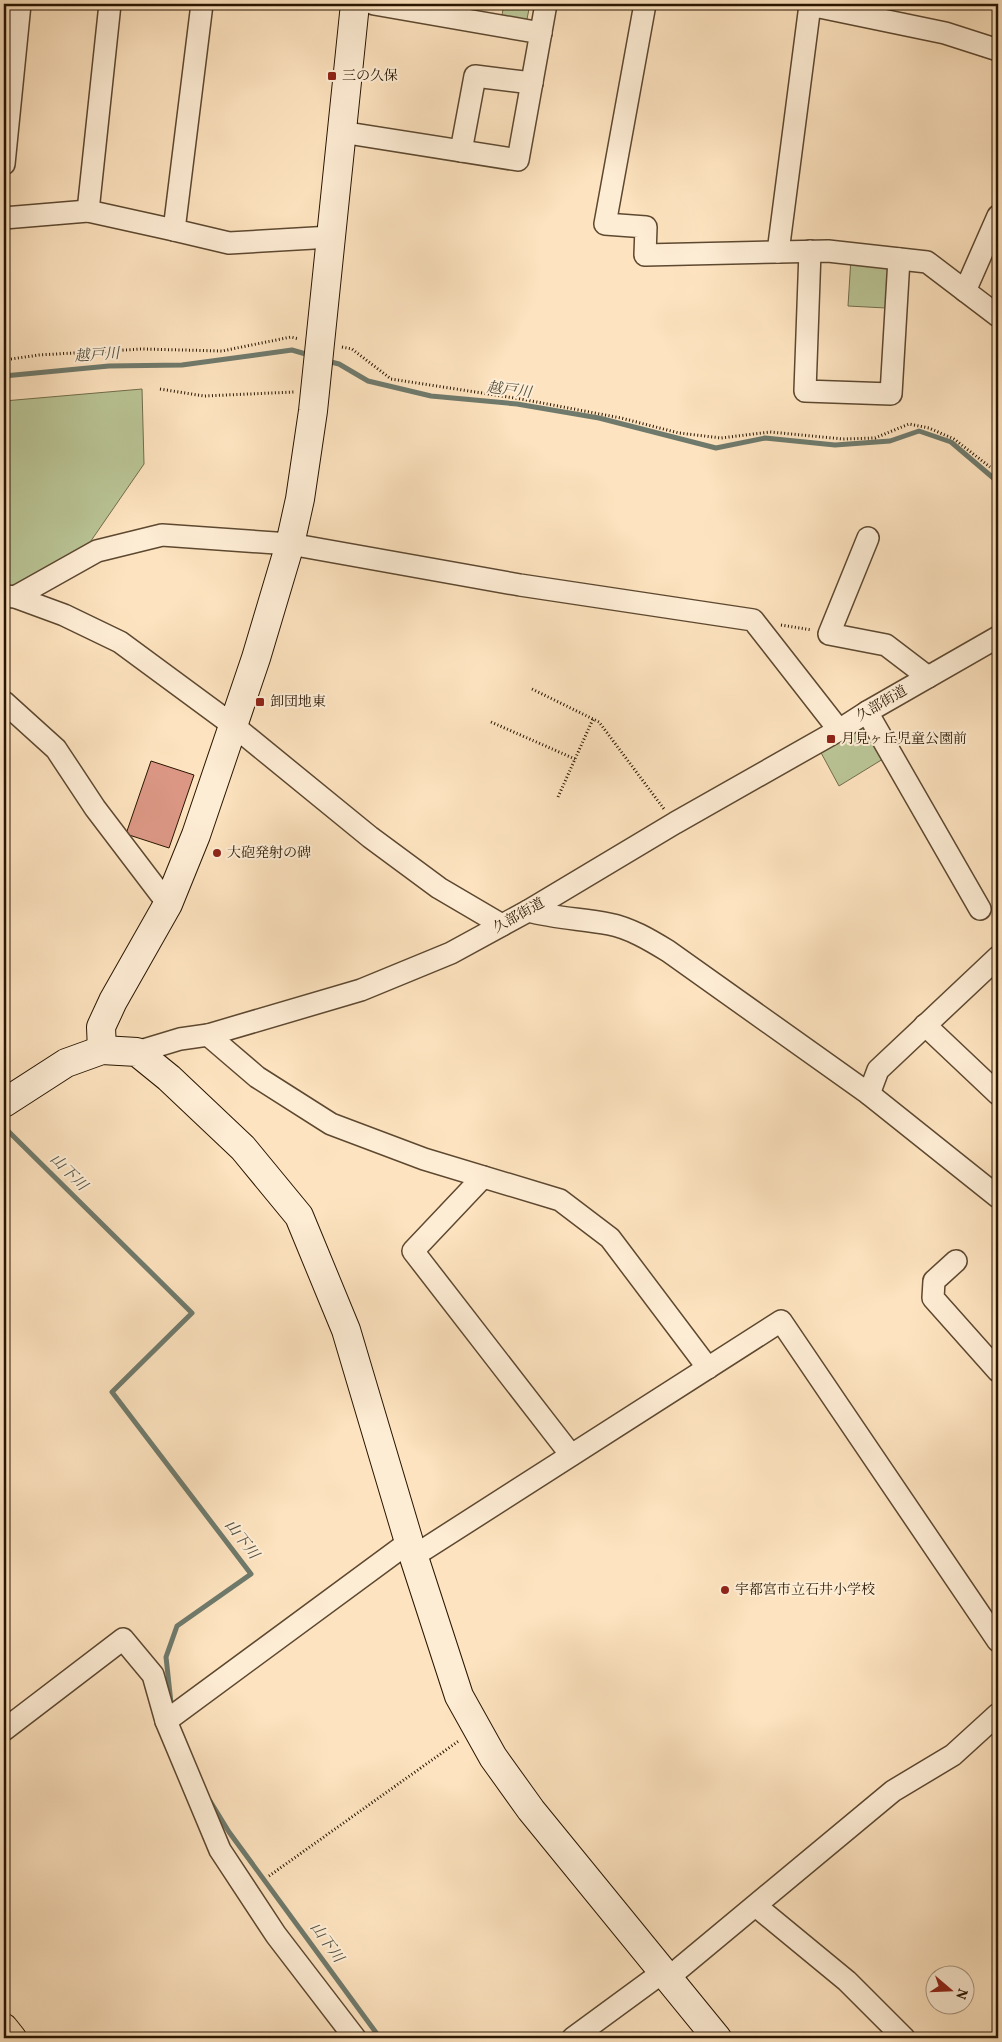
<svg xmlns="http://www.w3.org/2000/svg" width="1002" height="2042" font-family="Vollkorn,'Noto Serif JP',serif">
  <rect width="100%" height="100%" fill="#fde3bf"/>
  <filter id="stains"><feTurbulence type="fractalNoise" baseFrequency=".004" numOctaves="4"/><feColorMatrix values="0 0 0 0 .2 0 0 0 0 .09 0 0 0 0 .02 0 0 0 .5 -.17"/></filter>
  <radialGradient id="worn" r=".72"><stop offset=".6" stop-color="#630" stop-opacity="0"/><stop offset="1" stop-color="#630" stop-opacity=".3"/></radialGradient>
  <g fill="#bac596" stroke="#716d4c">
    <path d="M504,4H530L526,24L500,26Z"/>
    <path d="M851,258L889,267L886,308L848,306Z"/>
    <path d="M142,389L144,464L75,564L4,593V401Z"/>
    <path d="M859,722L883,759L839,786L819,749Z"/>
  </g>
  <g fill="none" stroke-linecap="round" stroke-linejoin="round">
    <g stroke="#6f7a6c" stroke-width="5">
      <path d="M327,361L339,364L368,381L431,396L517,404L599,418L716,448L765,438L835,445L890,441L919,431L951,442L998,482"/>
      <path d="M4,376L109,366L182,365L292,350L309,355"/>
      <path d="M4,1127L192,1313L112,1392L251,1574L177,1626L166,1657L171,1703"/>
      <path d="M210,1801L229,1832L380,2038"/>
    </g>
  </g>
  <path fill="#db9784" stroke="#281501" d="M151,761L194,775L169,848L126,834Z"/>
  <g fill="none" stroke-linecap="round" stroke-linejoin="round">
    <g stroke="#5d4830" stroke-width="24">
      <g id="street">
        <path d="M202,4L174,230L229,243L331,237"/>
        <path d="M374,4L541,33"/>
        <path d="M645,4L605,224L646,227L645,255L778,252"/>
        <path d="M998,50L945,33L810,5L778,252L828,251L927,262L998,316"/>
        <path d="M341,132L518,160L546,4"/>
        <path d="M461,151L475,76L532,83"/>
        <path d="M4,164L20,4"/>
        <path d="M88,211L110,4"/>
        <path d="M4,218L88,211L174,230"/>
        <path d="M810,251L805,391L891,394L899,259"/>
        <path d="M965,291L998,216"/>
        <path d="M868,538L829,634L886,645L928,677"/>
        <path d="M6,596L15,597L64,615L120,642L234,726L370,837L439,888L502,925"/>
        <path d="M15,597L97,551L162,535L290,544L520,585L753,620L839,730"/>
        <path d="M4,702L56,749L95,808L168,904"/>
        <path d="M867,712L980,909"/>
        <path d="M528,911C555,918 582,919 609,924C630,928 650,940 668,951L869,1094L998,1197"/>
        <path d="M925,1025L998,1094"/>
        <path d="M208,1035L257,1077L331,1124L424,1159L560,1200L610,1238L708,1368"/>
        <path d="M137,1052L180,1039L208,1035L361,990L451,953L528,911L675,823L839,730L867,712L998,637"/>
        <path d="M869,1094L878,1070L998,957"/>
        <path d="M483,1177L413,1251L571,1455"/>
        <path d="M956,1261L934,1281L933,1298L998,1371"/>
        <path d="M414,1556L781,1321L998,1641"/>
        <path d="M166,1721L409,1542"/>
        <path d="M4,1730L123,1639L153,1675L166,1721L220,1850L276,1935L355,2038"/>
        <path d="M756,1906L847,1981L904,2038"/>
        <path d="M668,1978L893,1791L953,1755L998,1714"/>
        <path d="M573,2038L663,1972"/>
      </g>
    </g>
    <g stroke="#281501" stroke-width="30">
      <g id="secondary">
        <path d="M102,1050L101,1027L113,1001L168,904L196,835L256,658L290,544L300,499L313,411L355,4"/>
        <path d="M4,1103L66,1063L102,1050L137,1052L169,1078L243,1148L299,1216L346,1330L409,1542L459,1696L493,1757L531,1810L717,2038"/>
      </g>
    </g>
    <g stroke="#281501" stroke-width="30">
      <path id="highway" d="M4,2028L12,2038"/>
    </g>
    <g stroke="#281501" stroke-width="3" stroke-dasharray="1 2.5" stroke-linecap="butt">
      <path d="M342,347L352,349L391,379L521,399L621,418L679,433L721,438L770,432L843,439L875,438L909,424L929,428L954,439L990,467"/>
      <path d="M4,360L39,355L142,349L222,351L291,337L299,339"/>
      <path d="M160,389L204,396L294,392"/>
      <path d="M781,625L812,630"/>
      <path d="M532,689L599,722L664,809"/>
      <path d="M491,722L575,759"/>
      <path d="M558,797L593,719"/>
      <path d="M269,1876L460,1740"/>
    </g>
    <use href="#street" stroke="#feedd5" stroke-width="21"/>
    <use href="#secondary" stroke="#feedd5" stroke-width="28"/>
    <use href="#highway" stroke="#fde3bf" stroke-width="28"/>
  </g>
  <g fill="#8f2418" stroke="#feedd5" stroke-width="2">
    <rect x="327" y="71" width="10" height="10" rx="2.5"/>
    <rect x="255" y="697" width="10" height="10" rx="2.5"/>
    <rect x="826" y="734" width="10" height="10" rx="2.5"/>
    <circle cx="217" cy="853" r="5"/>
    <circle cx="725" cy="1590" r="5"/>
  </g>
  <g text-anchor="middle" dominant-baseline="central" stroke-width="4" stroke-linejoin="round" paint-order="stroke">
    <g font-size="14" fill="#281501" stroke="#feedd5" text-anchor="start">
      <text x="342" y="76">三の久保</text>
      <text x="270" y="702">卸団地東</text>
      <text x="841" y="739">月見ヶ丘児童公園前</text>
      <text x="227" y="853">大砲発射の碑</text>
      <text x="735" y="1590">宇都宮市立石井小学校</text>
    </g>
    <g font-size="14" fill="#281501" stroke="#feedd5">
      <text transform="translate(882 704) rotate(-30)">久部街道</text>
      <text transform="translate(519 916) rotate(-29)">久部街道</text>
    </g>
    <g font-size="15" font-style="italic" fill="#525040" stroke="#feedd5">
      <text transform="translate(97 356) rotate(-4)">越戸川</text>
      <text transform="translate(509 391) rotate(7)">越戸川</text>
      <text transform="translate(68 1173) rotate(45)">山下川</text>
      <text transform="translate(241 1540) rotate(52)">山下川</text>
      <text transform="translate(326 1943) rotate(54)">山下川</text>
    </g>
  </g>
  <rect width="1002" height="2042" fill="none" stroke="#fde3bf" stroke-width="20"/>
  <rect x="5" y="5" width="992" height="2032" fill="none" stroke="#281501" stroke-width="2.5"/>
  <rect x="10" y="10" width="982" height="2022" fill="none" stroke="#281501"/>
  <g transform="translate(950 1990) rotate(109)"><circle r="24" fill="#feedd5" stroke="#a89780"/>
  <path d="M0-4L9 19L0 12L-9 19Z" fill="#8f2418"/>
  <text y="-8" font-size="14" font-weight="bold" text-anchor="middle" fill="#281501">N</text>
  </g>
  <rect width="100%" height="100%" filter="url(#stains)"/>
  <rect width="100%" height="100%" fill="url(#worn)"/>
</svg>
